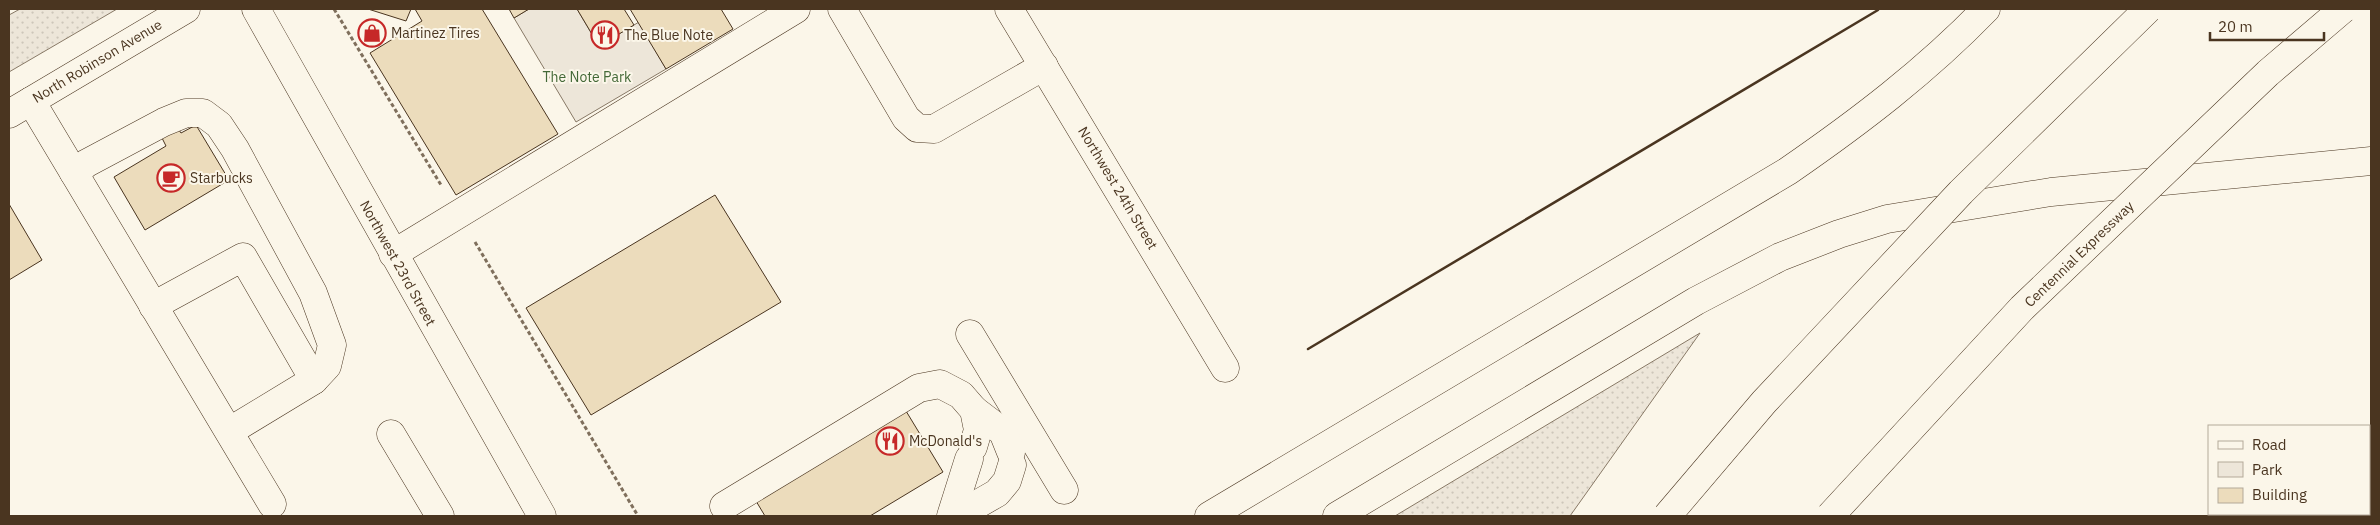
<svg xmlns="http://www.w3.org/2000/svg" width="2380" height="525" font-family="'IBM Plex Sans',sans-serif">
  <defs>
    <pattern id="grass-dots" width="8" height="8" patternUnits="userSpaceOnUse" patternTransform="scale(1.25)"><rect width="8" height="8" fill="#ede6d9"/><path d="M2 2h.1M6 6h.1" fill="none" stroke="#cdc6ba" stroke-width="1.8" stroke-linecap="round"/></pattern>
  </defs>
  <rect width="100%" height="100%" fill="#fbf6e9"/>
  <g fill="url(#grass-dots)" stroke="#887966">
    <path d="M20,9H117L9,72V15Z"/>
    <path d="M1700,333L1570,516H1395Z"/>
  </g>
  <path fill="#ede6d9" stroke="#887966" d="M529,9H577L599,46L639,22L666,69L576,122L514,18Z"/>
  <g fill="#ecdcbc" stroke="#4a3520">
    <path d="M368,9H411L406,21Z"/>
    <path d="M415,9H482L558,134L456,195L370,53L422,21Z"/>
    <path d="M509,9H529L514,18Z"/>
    <path d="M577,9H624L634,25L599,46Z"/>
    <path d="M630,9H721L733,29L666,69Z"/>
    <path d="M196,125L229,180L145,230L114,177L166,146L161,136L177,127L181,133Z"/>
    <path d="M715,195L781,302L591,415L526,308Z"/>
    <path d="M9,204L42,260L9,280Z"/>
    <path d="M906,411L943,472L870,516H765L756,501Z"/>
  </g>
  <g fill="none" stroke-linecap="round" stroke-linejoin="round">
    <g stroke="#4a3520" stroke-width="29">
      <g id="minor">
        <path d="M842,9L906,118L917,128L934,129L1044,66"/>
        <path d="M1009,9L1225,368"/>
        <path d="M31,101L272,504"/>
        <path d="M9,114L186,9"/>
        <path d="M74,173L87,163L164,122L186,113H203L219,125L235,149L313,293L332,345L327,366L314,380L230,431"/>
        <path d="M393,254L796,9"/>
        <path d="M153,306L243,257L314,380"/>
        <path d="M970,334L1064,490"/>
        <path d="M974,410L1003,432L1011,452"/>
        <path d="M391,434L440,516"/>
        <path d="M724,506L919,388L940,384L961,395L974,410L978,430L973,447"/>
        <path d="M951,516L969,459"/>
        <path d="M957,516L997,493L1007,481L1012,465"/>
      </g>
    </g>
    <g stroke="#4a3520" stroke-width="29">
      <path id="major" d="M256,9L542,516"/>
    </g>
    <g stroke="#4a3520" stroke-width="29">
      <g id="highway">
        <path d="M1209,516L1788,171C1859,122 1926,71 1986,9"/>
        <path d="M1337,516L1696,301L1780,257L1839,234L1887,219L2051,192L2371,161"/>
      </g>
    </g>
    <g stroke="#7f6f5c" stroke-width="3" stroke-dasharray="4 2.5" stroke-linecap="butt">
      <path d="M334,9L441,185"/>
      <path d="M475,242L638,516"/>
    </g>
    <use href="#minor" stroke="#fbf6e9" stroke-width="28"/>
    <use href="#major" stroke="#fbf6e9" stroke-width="28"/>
    <use href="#highway" stroke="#fbf6e9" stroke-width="28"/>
    <g stroke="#4a3520" stroke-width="5.5">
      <g id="rail">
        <path d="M2369,472L2371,470"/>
        <path d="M2369,503L2371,501"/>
        <path d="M2306,516L2309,514"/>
        <path d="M2351,516L2354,514"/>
      </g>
    </g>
    <use href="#rail" stroke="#fbf6e9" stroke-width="4" stroke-dasharray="11" stroke-linecap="butt"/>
    <g stroke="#4a3520" stroke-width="29" stroke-linecap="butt">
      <g id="highway-bridge">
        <path d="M1667,516L1764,402L1961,192L2148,9"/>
        <path d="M1830,516L2022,308L2268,73L2343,9"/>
      </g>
    </g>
    <use href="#highway-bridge" stroke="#fbf6e9" stroke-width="28"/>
    <path stroke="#4a3520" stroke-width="2.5" d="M1308,349L1878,10L1877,9"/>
  </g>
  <defs>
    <g id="shop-ring" transform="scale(1.4375)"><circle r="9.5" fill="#fbf6e9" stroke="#c62828" stroke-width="1.5"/><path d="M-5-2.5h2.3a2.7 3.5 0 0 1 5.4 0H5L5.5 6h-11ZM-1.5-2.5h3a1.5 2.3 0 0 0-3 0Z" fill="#c62828"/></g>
    <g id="restaurant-ring" transform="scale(1.4375)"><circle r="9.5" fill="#fbf6e9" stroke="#c62828" stroke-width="1.5"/><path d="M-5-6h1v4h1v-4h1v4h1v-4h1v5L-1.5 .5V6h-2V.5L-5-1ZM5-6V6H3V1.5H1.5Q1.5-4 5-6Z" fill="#c62828"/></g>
    <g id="cafe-ring" transform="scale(1.4375)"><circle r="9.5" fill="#fbf6e9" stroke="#c62828" stroke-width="1.5"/><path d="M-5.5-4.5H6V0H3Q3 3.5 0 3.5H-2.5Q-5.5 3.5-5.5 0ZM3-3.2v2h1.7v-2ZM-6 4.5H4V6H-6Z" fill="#c62828"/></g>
  </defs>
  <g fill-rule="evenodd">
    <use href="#shop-ring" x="372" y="33"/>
    <use href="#restaurant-ring" x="605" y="35"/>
    <use href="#cafe-ring" x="171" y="178"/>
    <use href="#restaurant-ring" x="890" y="441"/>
  </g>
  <g text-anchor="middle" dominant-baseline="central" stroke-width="4" stroke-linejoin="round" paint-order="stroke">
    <g font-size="14" fill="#4a3520" stroke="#fbf6e9" text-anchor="start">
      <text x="391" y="33">Martinez Tires</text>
      <text x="624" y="35">The Blue Note</text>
      <text x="190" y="178">Starbucks</text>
      <text x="909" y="441">McDonald's</text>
    </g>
    <g font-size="14" fill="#4a3520" stroke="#fbf6e9">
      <text transform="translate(97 61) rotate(-31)">North Robinson Avenue</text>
      <text transform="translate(1118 188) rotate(59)">Northwest 24th Street</text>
      <text transform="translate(2079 254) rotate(-44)">Centennial Expressway</text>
      <text transform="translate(398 263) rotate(61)">Northwest 23rd Street</text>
    </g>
    <g font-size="14" fill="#436837" stroke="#fbf6e9">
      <text x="587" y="77">The Note Park</text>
    </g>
  </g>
  <rect width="2380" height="525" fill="none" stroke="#4a3520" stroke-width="20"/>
  <rect x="2208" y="425" width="162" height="90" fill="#fbf6e9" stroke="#b4a999"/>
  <rect x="2218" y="441" width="25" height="8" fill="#fbf6e9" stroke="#b4a999"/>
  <text x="2252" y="450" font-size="15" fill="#4a3520">Road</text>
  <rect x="2218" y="462" width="25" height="15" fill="#ede6d9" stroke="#b4a999"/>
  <text x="2252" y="475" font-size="15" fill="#4a3520">Park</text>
  <rect x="2218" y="488" width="25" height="15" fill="#ecdcbc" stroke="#b4a999"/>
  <text x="2252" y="500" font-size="15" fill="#4a3520">Building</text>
  <path d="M2210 32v8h114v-8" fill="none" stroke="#4a3520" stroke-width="2.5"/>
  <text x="2218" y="32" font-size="15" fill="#4a3520" stroke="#fbf6e9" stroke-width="4" paint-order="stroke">20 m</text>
</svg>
